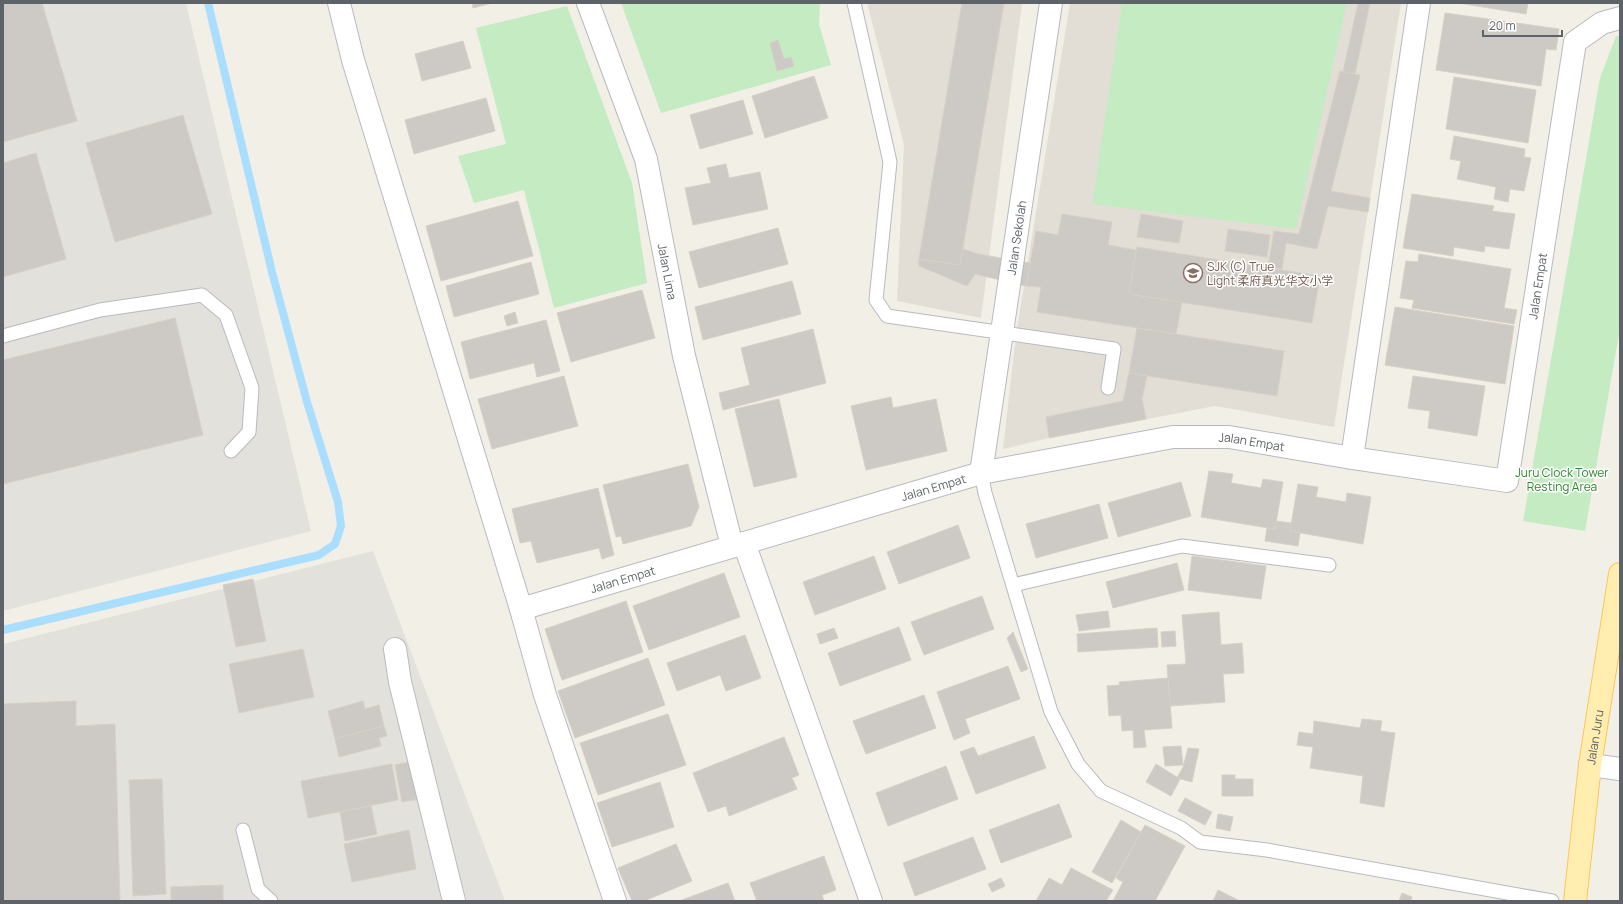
<svg xmlns="http://www.w3.org/2000/svg" width="1623" height="904" font-family="Manrope,'Noto Sans SC',sans-serif">
  <rect width="100%" height="100%" fill="#f2efe7"/>
  <g fill="#e2e1db">
    <path d="M3,3H186L311,531L3,611Z"/>
    <path d="M373,551L505,901H3V644Z"/>
  </g>
  <g fill="#e2ded6">
    <path d="M867,3H1022L981,318L897,301L904,145Z"/>
    <path d="M1070,3H1401L1334,427L1215,406L1049,438L1003,449L1016,335Z"/>
  </g>
  <g fill="#c4ebc2">
    <path d="M621,3H820L819,24L831,65L661,113Z"/>
    <path d="M1122,3H1347L1296,229L1092,204Z"/>
    <path d="M567,6L632,183L647,283L554,308L524,190L474,203L458,156L506,144L476,28Z"/>
    <path d="M1616,36H1620V328L1585,531L1523,521L1600,78Z"/>
  </g>
  <g fill="none" stroke-linecap="round" stroke-linejoin="round">
    <path stroke="#aadeff" stroke-width="8" d="M3,630L319,555L335,544L341,526L338,502L307,402L272,272L208,3"/>
  </g>
  <g fill="#cdc9c4" stroke="#d7d0c5">
    <path d="M3,3H42L77,121L3,142Z"/>
    <path d="M472,3H492L473,8Z"/>
    <path d="M962,3H1004L960,265L919,259Z"/>
    <path d="M1358,3H1370L1355,74L1343,72Z"/>
    <path d="M1458,3H1528L1526,14Z"/>
    <path d="M1445,13L1559,29L1556,50L1546,49L1541,86L1436,70Z"/>
    <path d="M778,40L784,59L791,57L794,66L777,71L770,43Z"/>
    <path d="M463,41L471,68L422,81L415,54Z"/>
    <path d="M1340,71L1360,75L1331,191L1370,198L1368,212L1328,206L1317,249L1286,243L1282,269L1268,267L1274,231L1299,234Z"/>
    <path d="M814,76L828,118L765,138L752,96Z"/>
    <path d="M1454,77L1536,90L1528,143L1446,129Z"/>
    <path d="M486,98L495,131L414,154L405,120Z"/>
    <path d="M743,100L753,134L700,149L690,115Z"/>
    <path d="M183,115L212,214L115,242L86,143Z"/>
    <path d="M1454,136L1525,149L1524,157L1531,158L1524,191L1510,189L1508,202L1494,199L1496,187L1457,179L1461,161L1450,159Z"/>
    <path d="M36,153L66,259L3,277V163Z"/>
    <path d="M726,164L729,178L760,172L768,209L693,225L685,188L711,183L707,168Z"/>
    <path d="M1412,194L1494,206L1492,211L1515,214L1509,249L1485,246L1484,252L1454,247L1453,256L1403,248Z"/>
    <path d="M518,201L533,256L441,281L426,226Z"/>
    <path d="M1062,214L1112,222L1108,245L1136,250L1129,294L1182,302L1176,334L1037,312L1041,287L1026,286L1036,231L1058,235Z"/>
    <path d="M1141,214L1183,221L1179,243L1137,237Z"/>
    <path d="M778,228L788,264L699,288L689,252Z"/>
    <path d="M1228,229L1270,235L1267,257L1225,251Z"/>
    <path d="M1137,247L1320,276L1312,323L1129,294Z"/>
    <path d="M963,249L978,254L1030,263L1026,286L975,274L967,286L919,266V259L960,265Z"/>
    <path d="M1419,254L1511,269L1504,308L1517,310L1514,324L1412,308L1414,300L1400,298L1406,261L1418,262Z"/>
    <path d="M531,262L539,294L454,317L446,286Z"/>
    <path d="M792,281L801,314L703,340L695,307Z"/>
    <path d="M642,290L655,338L571,362L557,313Z"/>
    <path d="M1395,307L1514,326L1505,384L1385,365Z"/>
    <path d="M515,312L518,323L507,326L504,316Z"/>
    <path d="M175,318L203,435L3,484V360Z"/>
    <path d="M546,320L560,371L537,377L534,363L470,379L461,342Z"/>
    <path d="M1137,328L1284,351L1277,396L1129,373Z"/>
    <path d="M813,329L826,383L723,410L719,393L750,385L741,348Z"/>
    <path d="M1129,373L1147,376L1142,399L1146,419L1049,438L1046,417L1123,401Z"/>
    <path d="M564,376L578,426L492,449L478,399Z"/>
    <path d="M1413,376L1485,386L1477,436L1428,428L1430,411L1408,408Z"/>
    <path d="M891,397L893,408L936,399L947,451L866,470L851,406Z"/>
    <path d="M779,399L797,477L754,487L735,409Z"/>
    <path d="M688,464L699,507L691,526L623,544L621,536L616,537L603,485Z"/>
    <path d="M1209,471L1233,474L1231,483L1261,488L1263,479L1283,482L1275,529L1201,517Z"/>
    <path d="M1181,482L1191,516L1118,537L1108,503Z"/>
    <path d="M1298,484L1318,487L1316,497L1346,502L1347,493L1371,497L1363,544L1290,531Z"/>
    <path d="M598,488L614,555L602,559L599,548L537,563L531,541L520,543L512,509Z"/>
    <path d="M1099,504L1108,538L1036,558L1026,524Z"/>
    <path d="M1276,521L1291,523L1290,531L1300,533L1298,546L1265,541L1267,528L1275,529Z"/>
    <path d="M958,525L970,558L899,584L887,552Z"/>
    <path d="M874,556L886,589L815,615L803,582Z"/>
    <path d="M1192,556L1266,566L1261,599L1188,590Z"/>
    <path d="M1177,563L1184,590L1113,608L1106,582Z"/>
    <path d="M724,573L740,617L649,650L633,606Z"/>
    <path d="M253,579L266,641L236,647L223,585Z"/>
    <path d="M982,596L994,629L924,655L911,622Z"/>
    <path d="M626,601L643,652L562,680L545,629Z"/>
    <path d="M1108,611L1110,627L1079,631L1076,615Z"/>
    <path d="M1219,612L1221,645L1242,643L1244,673L1223,674L1225,702L1170,706L1167,665L1186,664L1182,615Z"/>
    <path d="M899,627L911,660L840,686L828,653Z"/>
    <path d="M834,628L838,638L820,644L817,634Z"/>
    <path d="M1157,628L1158,647L1078,652L1077,634Z"/>
    <path d="M1175,631L1176,646L1162,647L1161,632Z"/>
    <path d="M1013,632L1028,669L1021,672L1007,638Z"/>
    <path d="M745,635L761,678L726,691L720,675L677,691L667,663Z"/>
    <path d="M303,649L314,697L239,713L229,664Z"/>
    <path d="M648,658L665,705L575,738L558,691Z"/>
    <path d="M1008,666L1020,699L965,719L970,733L954,740L937,692Z"/>
    <path d="M1168,678L1172,728L1144,730L1146,747L1134,748L1133,730L1122,731L1121,715L1109,716L1107,686L1120,685L1119,682Z"/>
    <path d="M924,695L936,728L866,754L853,721Z"/>
    <path d="M76,701V726L115,724L120,901H3V704Z"/>
    <path d="M363,701L365,709L379,705L384,726L335,739L328,711Z"/>
    <path d="M668,714L686,765L598,795L580,743Z"/>
    <path d="M1362,719L1382,721L1380,731L1395,733L1384,807L1360,803L1363,776L1310,768L1313,747L1297,745L1299,732L1313,734L1314,721L1360,728Z"/>
    <path d="M384,726L387,736L379,738L381,746L339,757L335,739Z"/>
    <path d="M1034,736L1046,768L976,794L960,752L974,747L978,756Z"/>
    <path d="M784,737L799,775L792,778L797,789L729,816L726,806L708,812L693,773Z"/>
    <path d="M1181,746L1183,765L1165,766L1163,747Z"/>
    <path d="M1188,748L1199,749L1192,782L1177,778L1183,767Z"/>
    <path d="M417,760L425,798L402,802L395,765Z"/>
    <path d="M392,764L398,800L308,818L301,781Z"/>
    <path d="M1156,764L1180,779L1171,796L1146,782Z"/>
    <path d="M946,766L958,799L888,826L876,793Z"/>
    <path d="M1222,775H1235V779H1253V796H1222Z"/>
    <path d="M162,779L166,894L133,896L129,780Z"/>
    <path d="M660,782L674,827L612,847L597,803Z"/>
    <path d="M1185,798L1212,812L1205,825L1178,811Z"/>
    <path d="M1059,804L1072,837L1001,863L989,830Z"/>
    <path d="M371,806L377,834L345,841L340,812Z"/>
    <path d="M1218,814L1233,817L1230,831L1216,828Z"/>
    <path d="M1121,820L1141,832L1112,883L1092,872Z"/>
    <path d="M1145,825L1185,846L1155,901H1113L1123,882L1116,878Z"/>
    <path d="M409,830L416,869L352,882L344,844Z"/>
    <path d="M973,837L986,869L915,896L903,863Z"/>
    <path d="M676,844L692,881L644,901H632L618,868Z"/>
    <path d="M824,856L836,890L822,895L824,901H757L750,883Z"/>
    <path d="M1071,868L1113,890L1106,901H1036L1049,878L1062,885Z"/>
    <path d="M1001,878L1005,886L992,892L988,884Z"/>
    <path d="M728,883L735,901H679Z"/>
    <path d="M223,885V901H171V887Z"/>
    <path d="M1218,890L1240,901H1213Z"/>
    <path d="M1402,893L1412,897L1411,901H1399Z"/>
  </g>
  <g fill="none" stroke-linecap="round" stroke-linejoin="round">
    <g stroke="#b7babf" stroke-width="15">
      <g id="service">
        <path d="M854,3L890,162L876,300L887,316L1114,349L1108,388"/>
        <path d="M3,336L100,310L202,295L226,315L252,388L249,432L231,451"/>
        <path d="M981,473L985,493L1051,712L1078,764L1101,791L1181,828L1200,842L1267,850L1552,901"/>
        <path d="M1013,585L1182,546L1329,565"/>
        <path d="M243,830L258,889L271,901"/>
      </g>
    </g>
    <g stroke="#b7babf" stroke-width="24">
      <g id="minor">
        <path d="M339,3L353,60L521,609L545,695L615,901"/>
        <path id="s1" d="M588,3L646,159L684,356L732,546"/>
        <path d="M1352,458L1419,3"/>
        <path id="s2" d="M981,473L1051,3"/>
        <path d="M744,543L871,901"/>
        <path id="s3" d="M521,609L981,473L1173,437H1229L1352,458L1507,481L1575,42L1602,23L1620,18"/>
        <path d="M395,649L400,682L454,901"/>
        <path d="M1590,765L1620,769"/>
      </g>
    </g>
    <g stroke="#fdc554" stroke-width="24">
      <g id="primary">
        <path id="s4" d="M1575,901L1590,765L1620,574"/>
      </g>
    </g>
    <use href="#service" stroke="#fff" stroke-width="13"/>
    <use href="#minor" stroke="#fff" stroke-width="22"/>
    <use href="#primary" stroke="#ffeeaf" stroke-width="22"/>
  </g>
  <defs>
    <g id="school-ring" transform="scale(1)"><circle r="9.5" fill="#fff" stroke="#8d6e63" stroke-width="1.5"/><path d="M0-5L7-2L0 1L-7-2ZM-4 1L0 2.5L4 1V4Q0 6-4 4Z" fill="#8d6e63"/></g>
  </defs>
  <g fill-rule="evenodd">
    <use href="#school-ring" x="1193" y="273"/>
  </g>
  <g text-anchor="middle" dominant-baseline="central" stroke-width="3" stroke-linejoin="round" paint-order="stroke">
    <g font-size="12" fill="#5e6369" stroke="#fff">
      <text stroke="none"><textPath href="#s2" startOffset="238">Jalan Sekolah</textPath></text>
      <text stroke="none"><textPath href="#s1" startOffset="281">Jalan Lima</textPath></text>
      <text stroke="none"><textPath href="#s3" startOffset="1210">Jalan Empat</textPath></text>
      <text stroke="none"><textPath href="#s3" startOffset="754">Jalan Empat</textPath></text>
      <text stroke="none"><textPath href="#s3" startOffset="430">Jalan Empat</textPath></text>
      <text stroke="none"><textPath href="#s3" startOffset="106">Jalan Empat</textPath></text>
      <text stroke="none"><textPath href="#s4" startOffset="165">Jalan Juru</textPath></text>
    </g>
    <g font-size="12" fill="#785e54" stroke="#fff" text-anchor="start">
      <text x="1207" y="266">SJK (C) True<tspan x="1207" dy="14">Light 柔府真光华文小学</tspan></text>
    </g>
    <g font-size="12" fill="#2f872e" stroke="#fff">
      <text x="1562" y="472">Juru Clock Tower<tspan x="1562" dy="14">Resting Area</tspan></text>
    </g>
  </g>
  <rect width="1623" height="904" fill="none" stroke="#5e6369" stroke-width="8"/>
  <path d="M1483 30v6h79v-6" fill="none" stroke="#5e6369" stroke-width="2"/>
  <text x="1489" y="30" font-size="12" fill="#5e6369" stroke="#ffffff" stroke-width="3" paint-order="stroke">20 m</text>
</svg>
